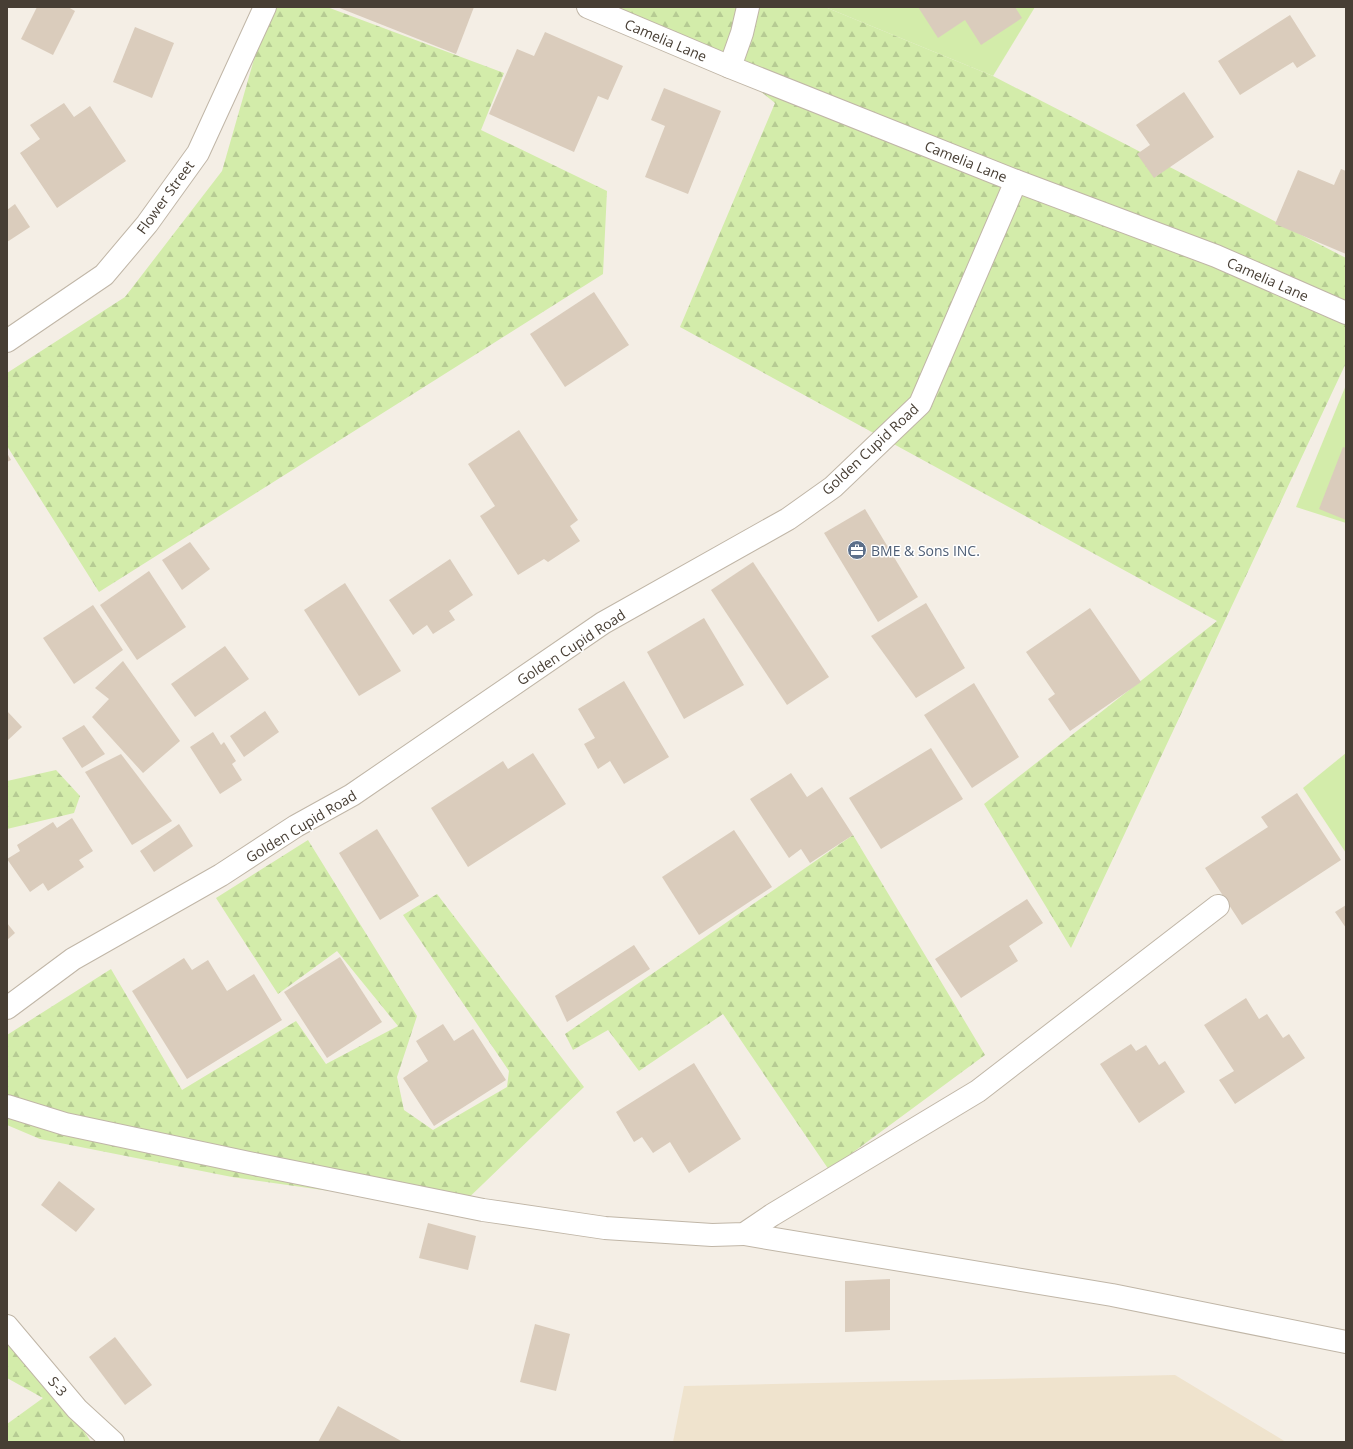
<svg xmlns="http://www.w3.org/2000/svg" width="1353" height="1449" font-family="'Open Sans',sans-serif">
  <defs>
    <pattern id="forest-firs" width="22" height="20" patternUnits="userSpaceOnUse"><rect width="22" height="20" fill="#d3ecaa"/><path d="M5 1l3.5 6h-7zM16 11l3.5 6h-7z" fill="#b6cb93"/></pattern>
  </defs>
  <rect width="100%" height="100%" fill="#f4eee5"/>
  <path fill="#efe3cd" d="M1175,1375L1286,1442H673L684,1386Z"/>
  <g fill="#d3ecaa">
    <path d="M825,7H1035L993,76Z"/>
    <path d="M1346,385V523L1296,507Z"/>
    <path d="M1346,753V853L1303,788Z"/>
  </g>
  <g fill="url(#forest-firs)">
    <path d="M269,7H327L504,73L481,130L607,191L603,274L99,592L7,446V373L125,297L222,171Z"/>
    <path d="M586,7H825L993,76L1346,258V363L1071,948L984,804L1217,621L680,327L775,103L730,67Z"/>
    <path d="M56,770L80,796L74,813L7,829V781Z"/>
    <path d="M853,835L985,1055L829,1170L723,1014L639,1071L608,1030L573,1050L565,1034Z"/>
    <path d="M308,840L417,1016L397,1077L404,1110L433,1130L507,1087L509,1071L403,915L437,894L584,1087L457,1209L232,1177L40,1139L7,1125V1035L111,969L182,1090L296,1021L326,1064L398,1026L337,951L278,994L216,898Z"/>
    <path d="M7,1315L57,1389L91,1442H7V1424L43,1398L7,1378Z"/>
  </g>
  <g fill="#daccbc">
    <path d="M37,7H68L75,11L53,55L21,39Z"/>
    <path d="M337,7H474L456,54Z"/>
    <path d="M918,7H1015L1022,18L981,45L965,20L938,38Z"/>
    <path d="M1290,15L1316,56L1297,68L1293,62L1240,95L1218,61Z"/>
    <path d="M135,27L174,43L152,98L113,82Z"/>
    <path d="M545,32L623,66L608,100L598,96L574,152L489,114L517,49L534,56Z"/>
    <path d="M664,88L721,111L688,194L645,177L665,126L651,120Z"/>
    <path d="M1184,92L1214,137L1154,178L1137,154L1150,145L1136,125Z"/>
    <path d="M64,103L74,117L90,106L126,161L57,208L20,153L40,139L30,125Z"/>
    <path d="M1341,169L1346,171V254L1275,224L1298,170L1334,185Z"/>
    <path d="M15,204L30,227L7,242V210Z"/>
    <path d="M594,292L629,345L565,387L530,334Z"/>
    <path d="M519,430L578,520L570,526L580,541L548,562L544,559L518,575L480,516L495,506L468,464Z"/>
    <path d="M1343,447L1346,448V520L1319,509Z"/>
    <path d="M7,453L11,460L7,462Z"/>
    <path d="M865,509L918,597L878,622L824,533Z"/>
    <path d="M190,542L210,569L182,590L162,560Z"/>
    <path d="M450,559L473,595L449,611L455,620L433,634L427,625L413,635L389,600Z"/>
    <path d="M753,562L829,677L787,705L711,590Z"/>
    <path d="M149,571L186,627L137,660L100,605Z"/>
    <path d="M345,583L401,671L359,696L304,610Z"/>
    <path d="M926,603L965,668L916,698L871,636Z"/>
    <path d="M93,605L123,650L74,684L43,638Z"/>
    <path d="M1090,608L1141,682L1070,731L1048,699L1055,694L1026,652Z"/>
    <path d="M704,618L744,685L684,719L647,652Z"/>
    <path d="M225,646L249,679L195,717L171,684Z"/>
    <path d="M123,661L180,741L143,773L92,717L109,699L95,688Z"/>
    <path d="M624,681L669,757L624,784L610,761L598,769L584,744L595,738L578,709Z"/>
    <path d="M974,683L1019,757L972,788L924,715Z"/>
    <path d="M7,711L22,727L7,741Z"/>
    <path d="M265,711L279,732L244,757L230,736Z"/>
    <path d="M84,725L105,754L82,768L62,738Z"/>
    <path d="M213,732L221,745L224,742L236,761L232,764L242,780L220,794L190,747Z"/>
    <path d="M931,748L963,799L881,849L849,798Z"/>
    <path d="M533,753L566,804L468,867L431,808L503,761L508,769Z"/>
    <path d="M121,754L172,821L132,845L85,772Z"/>
    <path d="M791,773L807,797L822,787L853,835L810,863L801,849L789,858L750,799Z"/>
    <path d="M1297,793L1341,860L1242,925L1205,868L1268,827L1261,817Z"/>
    <path d="M72,818L93,851L79,860L84,867L48,891L43,883L30,892L7,859L20,851L17,845L53,822L57,828Z"/>
    <path d="M179,824L193,846L154,872L140,851Z"/>
    <path d="M377,829L419,896L380,920L339,853Z"/>
    <path d="M734,830L772,887L699,935L662,877Z"/>
    <path d="M1027,899L1043,923L1009,946L1018,961L961,998L935,959Z"/>
    <path d="M1346,905V928L1335,912Z"/>
    <path d="M7,923L15,933L7,940Z"/>
    <path d="M634,945L650,969L567,1022L555,996Z"/>
    <path d="M340,957L382,1022L327,1058L284,992Z"/>
    <path d="M184,958L192,970L208,960L227,991L254,974L282,1020L187,1079L132,991Z"/>
    <path d="M1246,998L1259,1019L1267,1014L1283,1038L1289,1034L1305,1058L1235,1104L1219,1080L1234,1071L1204,1025Z"/>
    <path d="M443,1024L454,1041L473,1029L506,1080L434,1126L403,1078L428,1061L416,1041Z"/>
    <path d="M1131,1044L1136,1051L1146,1045L1159,1065L1165,1061L1185,1092L1139,1123L1100,1064Z"/>
    <path d="M694,1063L741,1139L689,1173L670,1142L653,1153L642,1137L634,1142L616,1112Z"/>
    <path d="M59,1181L95,1209L76,1232L41,1205Z"/>
    <path d="M428,1223L476,1236L468,1270L419,1258Z"/>
    <path d="M890,1279V1330L845,1332V1281Z"/>
    <path d="M535,1324L570,1334L556,1391L520,1382Z"/>
    <path d="M115,1337L152,1385L125,1405L89,1357Z"/>
    <path d="M338,1406L403,1442H318Z"/>
  </g>
  <g fill="none" stroke-linecap="round" stroke-linejoin="round">
    <g stroke="#c0b6a7" stroke-width="24">
      <g id="street">
        <path d="M588,7L730,67L1016,181L1216,256L1346,313"/>
        <path d="M730,67L742,33L748,7"/>
        <path d="M7,341L104,275L147,224L198,153L265,7"/>
        <path d="M7,1008L73,959L221,875L296,826L352,795L603,623L788,519L833,487L920,404L1016,181"/>
        <path d="M7,1106L65,1124L254,1164L483,1210L605,1228L712,1235L744,1234L772,1215L978,1091L1218,906"/>
        <path d="M744,1234L1112,1295L1346,1342"/>
        <path d="M7,1326L77,1409L113,1442"/>
      </g>
    </g>
    <use href="#street" stroke="#fff" stroke-width="22"/>
  </g>
  <defs>
    <g id="office-disc" transform="scale(1)"><circle r="9.5" fill="#5c6f8a" stroke="#fff"/><path d="M-6-3h4V-5.5h4V-3h4V5H-6ZM-1-4.5V-3h2v-1.5ZM-6 0V1H6V0Z" fill="#fff"/></g>
  </defs>
  <g fill-rule="evenodd">
    <use href="#office-disc" x="857" y="550"/>
  </g>
  <g text-anchor="middle" dominant-baseline="central" stroke-width="3" stroke-linejoin="round" paint-order="stroke">
    <g font-size="14" fill="#473e34" stroke="#fff">
      <text transform="translate(666 40) rotate(23)">Camelia Lane</text>
      <text transform="translate(966 161) rotate(22)">Camelia Lane</text>
      <text transform="translate(165 197) rotate(-54)">Flower Street</text>
      <text transform="translate(1268 279) rotate(24)">Camelia Lane</text>
      <text transform="translate(870 449) rotate(-43)">Golden Cupid Road</text>
      <text transform="translate(571 647) rotate(-33)">Golden Cupid Road</text>
      <text transform="translate(301 826) rotate(-31)">Golden Cupid Road</text>
      <text transform="translate(58 1386) rotate(50)">S-3</text>
    </g>
    <g font-size="14" fill="#4e5e75" stroke="#fff" text-anchor="start">
      <text x="871" y="550">BME &amp; Sons INC.</text>
    </g>
  </g>
  <rect width="1353" height="1449" fill="none" stroke="#473e34" stroke-width="16"/>
</svg>
